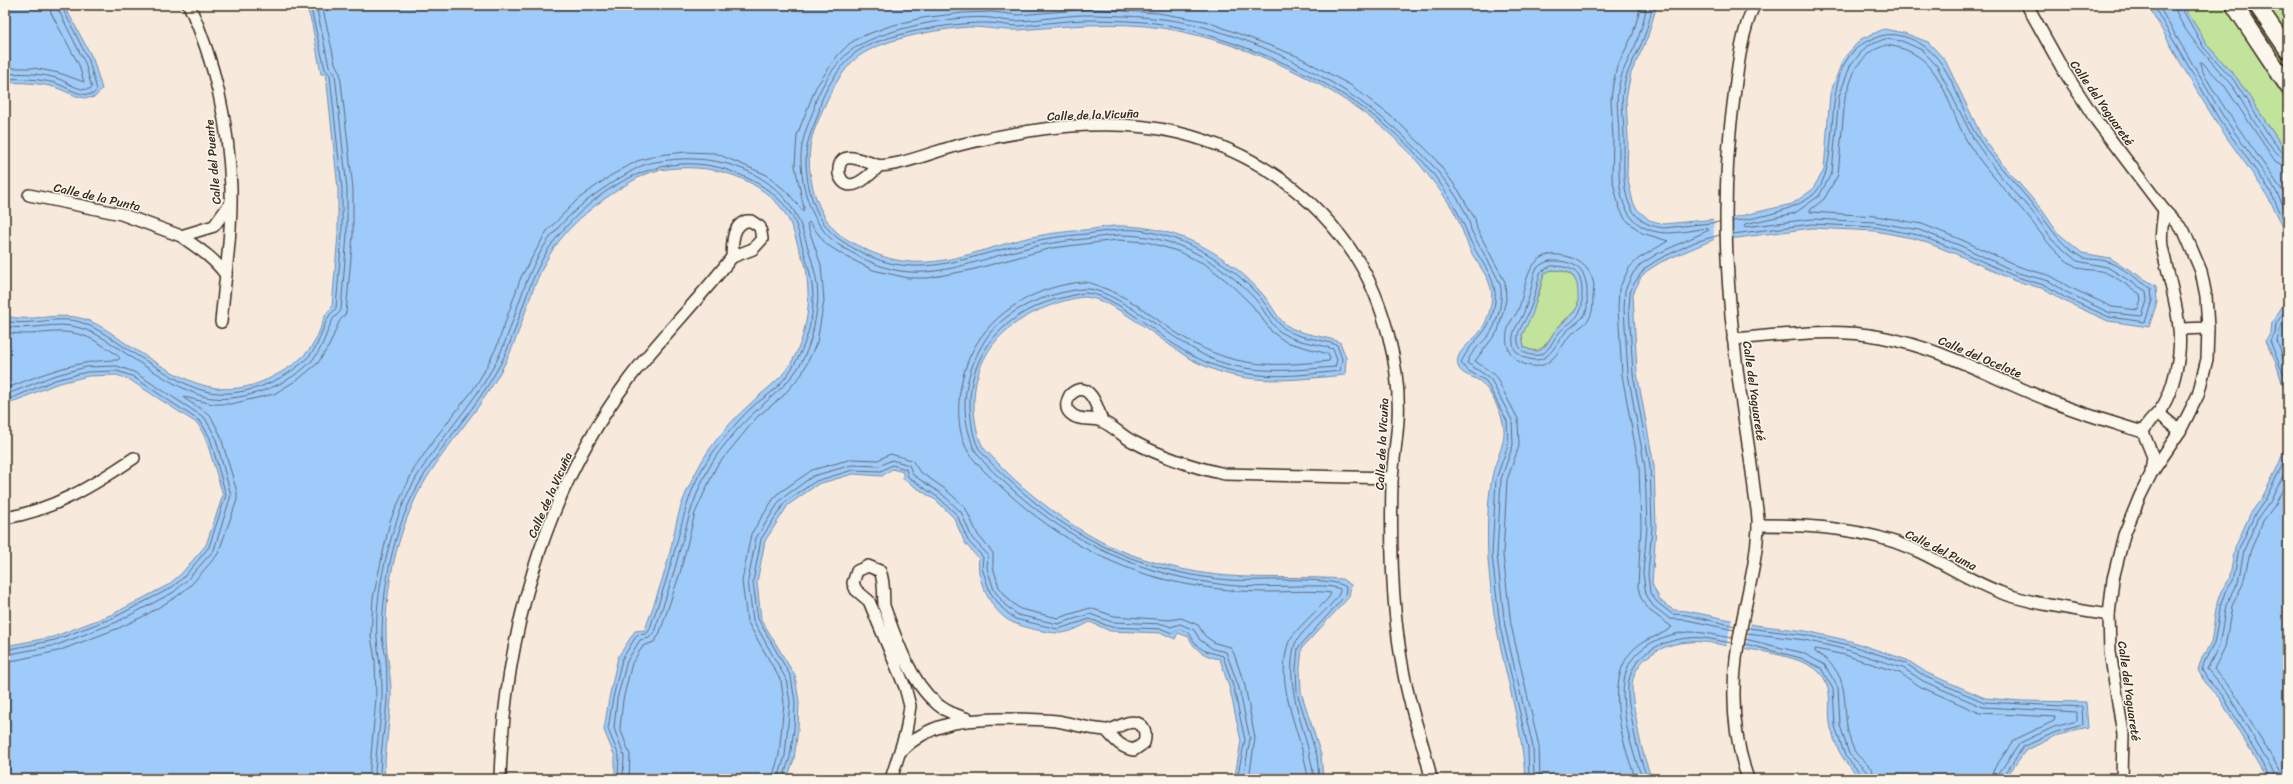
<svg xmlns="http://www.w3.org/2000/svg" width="2293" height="784" font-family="Sriracha,sans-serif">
  <rect width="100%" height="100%" fill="#f8e9dd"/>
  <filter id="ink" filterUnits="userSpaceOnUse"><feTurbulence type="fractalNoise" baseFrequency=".025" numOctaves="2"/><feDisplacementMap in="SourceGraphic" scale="8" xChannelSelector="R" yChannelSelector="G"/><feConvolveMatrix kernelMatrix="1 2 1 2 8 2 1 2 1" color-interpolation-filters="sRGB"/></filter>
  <g filter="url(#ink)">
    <g fill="#c1e39c" stroke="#7e865d">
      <path d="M2183,5H2224L2288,104V153L2276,137L2236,77L2208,46Z"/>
      <path d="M2238,5H2247L2288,66V79Z"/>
      <path d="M2264,5H2285L2288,8V41Z"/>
      <path d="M1551,270C1579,270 1581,286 1577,310C1571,315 1565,319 1560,325C1548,337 1544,359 1524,347L1522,335L1539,293L1544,274Z"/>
    </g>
    <g fill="#9ecbf9" stroke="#768ba1" fill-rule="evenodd">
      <path d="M5,5H64L93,59L102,89L95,97C79,101 70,92 54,87C38,83 22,82 5,83Z"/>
      <path d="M306,5H1657L1647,39L1631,73L1626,99L1628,138L1627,176L1633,202L1636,208L1649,220L1664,224L1736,217L1792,204L1812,190L1824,170L1830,94L1843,59L1861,39L1884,29L1904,33L1928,42L1945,60L1981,135L2004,166L2042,210L2058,233L2082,253L2110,258L2156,286L2157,302L2149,327L2108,321L2062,300L2045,289L2015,281L1956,254L1917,239L1875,231L1812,228L1737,238L1715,239L1661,262L1647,271L1641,277L1633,294L1637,373L1654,466L1656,527L1652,584L1660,600L1667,606L1674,610L1687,611L1755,625L1806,631L1850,641L1907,660L1927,673L1985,698L2022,701L2086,702L2088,728L2058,735L2025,751L2005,779H1861C1843,760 1838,754 1831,728C1826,708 1836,688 1818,671C1805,658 1759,650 1740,648C1724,646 1706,640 1690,642C1664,643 1632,658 1632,688C1632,698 1634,708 1636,718C1639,739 1644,759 1652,779H1525C1523,728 1506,680 1497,629C1492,606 1490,582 1488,559C1487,532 1487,503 1492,477C1496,456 1509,441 1502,419C1499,408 1490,391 1482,383C1475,376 1461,376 1458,366C1454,352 1472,342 1479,333C1488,322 1495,299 1490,285C1486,273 1476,262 1470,250C1466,241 1463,231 1459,222C1452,204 1437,187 1425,171C1369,98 1252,42 1162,28C1114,21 1068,26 1020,30C1002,31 987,27 969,27C939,29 876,39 853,61C834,80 824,106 814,131C803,159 812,204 832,227C838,235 848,240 857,245C918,279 961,255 1023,239C1043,234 1063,232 1083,230C1097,229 1110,225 1124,226C1179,227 1230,255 1265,297C1273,307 1278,321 1291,328C1305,335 1324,336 1340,342L1346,358L1345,375C1300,379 1255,386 1212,369C1203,365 1192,361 1184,355C1161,340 1110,297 1084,297C1073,298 1059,302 1049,306C1001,324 972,357 974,410C975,421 977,436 982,445C985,451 993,457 997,462C1026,493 1070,527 1108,545C1145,562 1189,573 1229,576C1267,579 1304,576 1342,579L1351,585L1349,597L1302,648L1300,668L1301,692L1321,755L1323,779H1232L1235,776L1241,741L1230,690L1220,659C1206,657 1194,650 1189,637L1178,633L1175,639L1162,633L1110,631L1090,622C1080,627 1068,634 1057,633C1044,632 1026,628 1014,623C994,616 975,580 979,559L965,543L954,518L937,501L903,479V472L892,469L882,476L853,474L818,484L788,505L765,541L757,582L761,619L795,676L799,702L798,729L794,759L787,779H615V757L604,730L609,698L618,657L635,631L645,630C652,609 660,588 666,567C672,548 674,528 680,509C685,493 694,476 702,461C713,442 732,420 749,405C763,391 780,381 791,363C801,346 806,327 808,307C809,300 807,275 806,268C805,262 801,255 799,249C794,232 789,215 776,202C747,173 706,164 667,169C659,170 648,172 641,176C611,193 581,213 559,241C530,278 525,327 503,367C479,413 442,448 418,493C397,535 385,588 386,634C386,656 392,677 391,700C389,726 385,752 384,779H5V646L53,637L113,614L168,585L181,574L206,545L223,495L206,439L198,424L130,380L117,375L88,376L56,384L5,405V316C31,323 58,311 84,319C100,324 114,335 128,345C188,383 225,410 291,366C302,358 312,349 317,337C322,326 323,315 332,307L338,234V189L326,74H321L312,24ZM1551,270C1572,270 1578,276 1578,296C1578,301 1579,307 1576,311C1570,318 1561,323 1556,330C1551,336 1548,345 1541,350C1535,353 1529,350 1524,347L1522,335L1532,315L1544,274Z"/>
      <path d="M2148,5H2183L2208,46L2236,77L2276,137L2288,153V242C2274,195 2241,161 2215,120C2191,83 2170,44 2148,5Z"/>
      <path d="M2288,298V402L2276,363L2265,341L2271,333L2272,322Z"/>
      <path d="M2288,440V779H2267L2220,699L2205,683L2198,670L2202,657L2211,643L2217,603L2221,591L2229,580L2235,548L2250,514L2262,498L2278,466Z"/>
    </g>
    <g fill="#f8e9dd">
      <path d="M1733,215V240L1714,241L1713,216Z"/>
      <path d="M1732,619L1751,622L1745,650L1726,648Z"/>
    </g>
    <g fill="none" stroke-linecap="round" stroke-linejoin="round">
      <g stroke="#636a76" stroke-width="1">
        <path d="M1647,5C1644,19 1641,32 1635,46C1629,59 1622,70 1619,85C1615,102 1619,119 1619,136C1620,169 1611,219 1653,231C1669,236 1691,230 1707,228L1709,230L1657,254L1641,264L1633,273L1625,290L1624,309L1628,374L1645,467L1647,527L1643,574L1646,594L1653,606L1670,619L1687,620L1734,630"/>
        <path d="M1653,5C1649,20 1646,35 1639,49C1633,61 1627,71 1624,85C1620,102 1624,119 1624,136C1625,171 1615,223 1664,228L1720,222"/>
        <path d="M2153,5L2219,119L2269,189L2288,228"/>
        <path d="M2158,5L2223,116L2273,186L2288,214"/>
        <path d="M2175,5C2176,28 2221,70 2235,90C2244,104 2273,159 2288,160"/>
        <path d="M2180,5L2204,48L2233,79L2272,140L2284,154L2288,155"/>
        <path d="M1885,39L1902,41L1922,50L1937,66L1974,140L1997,172L2035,215L2052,240L2077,261L2107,267L2146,291L2147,301L2142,316L2110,313L2066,292L2049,281L2018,273L1959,245L1919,230L1875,222L1812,219L1744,227L1745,224L1795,213L1819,196L1832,172L1839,96L1851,64L1866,47Z"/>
        <path d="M1886,45C1944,52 1944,102 1968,143C1985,170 2009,193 2029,218C2043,235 2054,255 2075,266C2083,271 2095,269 2104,272C2117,277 2129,287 2140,294L2141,300L2138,310L2112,307L2069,287L2051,276L2020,267L1962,240L1922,224L1876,216L1810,212V210L1824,199L1838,175L1845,97L1856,67L1870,52Z"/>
        <path d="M5,68H33L59,73L84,82L79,65L51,13L50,5"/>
        <path d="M5,74C23,73 41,73 59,79C69,83 81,93 92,88L85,63L56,5"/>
        <path d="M5,79C22,78 38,79 55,83C68,87 78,97 93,94L97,90L89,61L61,5"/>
        <path d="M2288,166L2282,165L2275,161L2224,85L2202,62H2200C2199,78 2275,177 2288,200"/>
        <path d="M1733,221C1754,220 1802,208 1816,192C1846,155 1814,64 1870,40C1882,35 1889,33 1902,36C1952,49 1955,102 1978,138C1996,165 2020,187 2039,213C2051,228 2061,245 2079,256C2087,261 2100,258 2108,262C2123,267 2137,280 2151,288L2152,301L2145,322L2109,317L2064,297L2047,286L2017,277L1957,250L1918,235L1875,227L1812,224L1733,234"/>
        <path d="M1720,235L1695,242L1659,259L1645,268L1633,285L1630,293L1629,308L1633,374L1650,466L1652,527L1648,574L1650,593L1657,602L1672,614L1687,615L1735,626"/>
        <path d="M1548,255C1567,253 1588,261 1593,281C1595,286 1593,291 1593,296C1593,303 1593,311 1590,317C1586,325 1576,329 1570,336C1559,348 1552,369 1532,366C1510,363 1501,343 1510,323C1512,319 1516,315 1518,310C1526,291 1524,262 1548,255Z"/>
        <path d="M1550,261C1576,260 1588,270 1587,296C1587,302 1588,309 1585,314C1581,321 1572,325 1567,331C1555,342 1550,365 1529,359C1521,357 1513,351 1513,343C1511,330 1520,323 1524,312C1527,304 1529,296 1531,289C1533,283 1533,273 1537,268C1541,264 1545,262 1550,261Z"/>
        <path d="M1551,266C1575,266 1583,273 1582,296C1582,301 1583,307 1580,311C1577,320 1564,326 1559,333C1553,339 1550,350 1542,354C1533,358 1519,353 1518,342C1516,331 1524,324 1528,314C1534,301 1537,286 1540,273Z"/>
        <path d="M2288,306L2276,324L2275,334L2270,341L2288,386"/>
        <path d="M2288,316L2281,326L2277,341L2288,372"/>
        <path d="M5,321C31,327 59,314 83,323C106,332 125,349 146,361C164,371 184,386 205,391C239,400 287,381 310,355C321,343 322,325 330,315C332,312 334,311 336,308L342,234V189L330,75L325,69L310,5"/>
        <path d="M5,326C30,332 56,320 80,328C103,334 123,353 143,365C162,376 181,389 202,396C236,406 293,385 315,357C324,345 326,332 333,319C335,316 339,314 341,310L347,235V189L335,74L329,66L316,5"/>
        <path d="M5,332C43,340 64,320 102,345C108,349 116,353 120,358L118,360C77,360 42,374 5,389"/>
        <path d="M5,395L53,376L86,367L117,366L134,372L205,418L215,436L231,495L214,550L187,580L174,592L117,622L57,645L5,655"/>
        <path d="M5,401L55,380L87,372L117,371L132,376L201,422L210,438L226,495L209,547L184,577L171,588L115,617L55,640L5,650"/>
        <path d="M1748,628L1805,635L1849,645L1905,663L1926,677L1984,702L2082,707L2083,725L2056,732L2023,747L2002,779"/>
        <path d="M1747,633L1805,640L1847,650L1903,668L1923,681L1983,707L2077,712V721L2054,727L2020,743L1999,773L1997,779"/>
        <path d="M1745,639L1803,653L1825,665L1838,688L1840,725L1849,754L1867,772L1869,779"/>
        <path d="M1745,644L1801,658L1821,668L1833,689L1835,726L1845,756L1862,775L1864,779"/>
        <path d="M5,661L16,660L58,651L119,628L146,615L176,597L190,586L218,554L237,500V492L220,434L211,417L206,412L185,399L184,397L213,404H231L274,394L300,378L318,363L330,344L339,322L346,313L353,235V189L340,73L335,63L322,5"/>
        <path d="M369,779L376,698L375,660L371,636L373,598L390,521L414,469L436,437L473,390L484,372L497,346L521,277L547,231L578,199L610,176L637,161L659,155L686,152L715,153L767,175L788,193L803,211L804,208L795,166L797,135L816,87L838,55L849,44L860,37L890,26L922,18L963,13L992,12L1018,15L1090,9L1158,13L1205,21L1297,56L1352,86L1397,121L1433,156L1459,191L1475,219L1477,229L1505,282L1506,300L1498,331L1475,361L1495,375L1518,419L1519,446L1507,480L1503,555L1511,625L1539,746L1540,779"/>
        <path d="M375,779C375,752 381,725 382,698C383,677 378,658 377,637C374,595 390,531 408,493C431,446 471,410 495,364C517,322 522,273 552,235C575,206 605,186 637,168C646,163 659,161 669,160C710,155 758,166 786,200C798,214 803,231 808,248C814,267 820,288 817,308C814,330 809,353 796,371C785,386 771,397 758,409C742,423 720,448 710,466C691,500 685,532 675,568C669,590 661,611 654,632L649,638L640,640L627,661L617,699L614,728L624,756L623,779"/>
        <path d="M380,779C380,752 385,726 387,699C387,686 387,672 386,659C385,650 382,642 382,633C383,585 393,533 415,491C439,445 477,409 501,363C522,322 527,273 558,236C605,179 674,143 745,177C763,185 780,197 791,214C798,226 800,239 804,252C809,268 814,287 813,304C811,335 798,366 776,388C768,396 758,401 750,409C735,424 719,443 707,461C686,493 681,531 670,567C664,589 656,610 649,631L646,634L637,635L622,659L613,698L608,729L619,756L618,779"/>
        <path d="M629,779L630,755L620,728L623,700L632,663L643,646L654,642L659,635L680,573L695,513L716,467L758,416L782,397L802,374L817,342L824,301L821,265L807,224L809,222L826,244L845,256L873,270L908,278H928L971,270L1052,248L1117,240L1147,242L1177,251L1205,264L1228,282L1252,305L1272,332L1286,342L1328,354L1330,359L1329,361C1279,366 1241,369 1195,344C1162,327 1137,299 1101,287C1096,285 1090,282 1084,282C1039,285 992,311 972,352C958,379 952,426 969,453C979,468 995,481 1008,493C1059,539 1116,571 1185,584C1214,589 1242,592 1271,592C1291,592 1312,590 1331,593C1330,601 1292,630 1288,644C1274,690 1303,734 1308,779"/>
        <path d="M772,779L779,755L784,703L781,681L747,621L742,581L751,534L776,495L812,470L852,459L878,460L890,454L912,460L919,471L945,489L965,507L978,535L993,553V567L999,587L1010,601L1020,609L1058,618L1090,608L1114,616L1170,620L1181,618L1198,625L1205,636L1215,643L1230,647L1234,654L1245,686L1255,738L1249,779"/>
        <path d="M778,779L785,756L790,702L786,679L753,620L748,581L756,538L781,499L813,476L852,465L879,466L892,460L909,465L913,475L942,494L961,512L972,538L988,555L987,568L994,590L1005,605L1018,615L1058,624L1090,614L1112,622L1163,624L1171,627L1180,624L1194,630L1200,640L1213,649L1226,652L1239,688L1250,739L1243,779"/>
        <path d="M783,779L790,757L794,729L795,702L791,677L758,619L753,582L761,539L785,502L816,481L853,470L881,471L892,465L906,469L908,477L939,498L957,515L968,541L983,557L982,568L990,592L1002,608L1015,619L1058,629L1090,619L1111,627L1162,629L1172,633L1179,629C1194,634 1188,634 1196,644C1202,652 1214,653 1223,656L1234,689L1245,740L1237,779"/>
        <path d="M1314,779C1309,734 1284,693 1294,647C1297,631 1342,601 1340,589C1330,585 1316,586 1304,586C1279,586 1252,588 1226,585C1143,575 1076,546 1013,490C1000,478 984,465 975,450C972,446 971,439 969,433C960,403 967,372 982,345C1001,310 1044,294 1082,289C1112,284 1182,349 1217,361C1258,375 1293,370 1335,367L1337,360L1333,349C1315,342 1293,343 1278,330C1269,322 1264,309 1256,300C1221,261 1174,235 1121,235C1108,235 1096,238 1084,239C1056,242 1031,246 1004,254C974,262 942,274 910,272C886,271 862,259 842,247C814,230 803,195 801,164C800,145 805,132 812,114C816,106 813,109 816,100C822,84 836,63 849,52C875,30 957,14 991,18C998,19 1005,21 1013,21C1040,21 1066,14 1094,15C1130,16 1169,17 1204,27C1285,50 1359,91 1419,151C1436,168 1468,206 1471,230C1479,247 1493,267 1500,284C1504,297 1498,321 1491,332C1484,343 1471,350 1467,363L1490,378L1512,420L1513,445L1501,479L1497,555L1505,627L1533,747L1534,779"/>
        <path d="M1319,779L1317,756L1297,693L1296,668L1298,648L1345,596L1346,587C1330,575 1253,582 1229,580C1157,574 1088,547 1033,501C1020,490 986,461 978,447C972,435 971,419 970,407C968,351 1009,310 1061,298C1068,297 1076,294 1084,293C1113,292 1163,340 1189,354C1241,382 1284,377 1340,371L1342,359L1337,345C1322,339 1304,339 1290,332C1276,325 1269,308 1259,296C1230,264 1193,241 1150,232C1129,227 1108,231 1086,234C1065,236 1044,238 1023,244C952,261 906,286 839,239C815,222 806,187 806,160C806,138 812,133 818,114C820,109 820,104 822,99C829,83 842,64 855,53C880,34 955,22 987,23C998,23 1008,26 1019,26C1043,24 1067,20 1091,20C1112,20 1134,21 1155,23C1185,27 1212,36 1241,46C1334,79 1431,140 1468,235C1476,257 1498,277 1495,301C1492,335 1472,337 1461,363L1467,370L1486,381L1507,421L1508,445L1496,479L1492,555L1500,627L1528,748L1529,779"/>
        <path d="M1636,779C1622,744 1603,677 1635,648C1645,638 1664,635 1672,627L1649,610L1641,598L1638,587L1641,526L1639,467L1622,375L1618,308L1619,289L1629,268L1638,259L1668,241L1642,233L1625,219L1619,207L1612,178L1613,138L1611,99L1613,84L1617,67L1633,34L1641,5"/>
        <path d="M1643,779C1631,751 1616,698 1627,669C1636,645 1667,633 1690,632C1704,632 1719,636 1733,638"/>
        <path d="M1648,779C1640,760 1635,741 1632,720C1630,709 1627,697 1628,687C1630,655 1661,640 1689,638C1703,636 1718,641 1732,643"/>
        <path d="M1875,779C1874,765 1860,761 1854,750C1836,713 1859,676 1815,652V649L1845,655L1900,673L1921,687L1980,713L2055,717L2054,721L2014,740L1994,769L1991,779"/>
        <path d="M2271,779L2223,696L2208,680L2202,670L2205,659L2214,644L2221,604L2225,592L2233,581L2239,549L2254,516L2265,500L2288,454"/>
        <path d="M2276,779L2274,773L2228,694L2207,669L2219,646L2226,605L2238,583L2244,550L2258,518L2270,502L2288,466"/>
        <path d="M2282,779L2280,771L2233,691L2214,669L2225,647L2232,606L2243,584L2250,552L2263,521L2275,505L2288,479"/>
      </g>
      <g stroke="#3b2a1e" stroke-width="14">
        <g id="street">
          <path d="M189,5C215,61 229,126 231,188C232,233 225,278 221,322"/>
          <path d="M2027,5L2062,68L2096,120L2164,210L2184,231L2201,271L2206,296L2208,328L2207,359L2198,395L2180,431L2151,474L2140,496L2124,535L2113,579L2109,615L2110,652L2123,734L2122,779"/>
          <path d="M879,166C869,176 847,198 839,174C837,146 864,162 877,165C883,167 892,164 899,163C921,158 942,149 963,144C1032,128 1110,116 1179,133C1253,151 1316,195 1357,259C1384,302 1401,369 1398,420C1397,440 1393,461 1392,481C1391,524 1391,567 1395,610C1398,643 1403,677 1412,709C1418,732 1427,756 1431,779"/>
          <path d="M29,195L121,214L181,236"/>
          <path d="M746,221H751L760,227L762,239L753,249L732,257C733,243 731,227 746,221Z"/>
          <path d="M226,275C214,258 198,248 181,236L214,226L230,204"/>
          <path d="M2180,329L2208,328"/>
          <path d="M1733,339C1782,335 1832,328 1881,337C1944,349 1990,377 2048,400C2079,413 2111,422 2143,432"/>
          <path d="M2158,413L2180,431"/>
          <path d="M1102,421C1098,408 1089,377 1070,395C1067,400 1065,407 1069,412C1078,422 1090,417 1101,421C1112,425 1122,436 1132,441C1162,457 1192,467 1225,474L1392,478"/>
          <path d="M2143,432C2147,423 2152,419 2158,413C2167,402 2173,384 2176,370C2187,328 2170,288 2162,246C2160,235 2163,221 2164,210"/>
          <path d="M2143,432L2153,457L2151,471"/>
          <path d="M5,518C54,510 94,485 134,458"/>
          <path d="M1758,525C1811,525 1864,528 1913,549C1943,562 1971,582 2002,593C2037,605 2073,609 2109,615"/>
          <path d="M901,751C929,723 961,720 999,719C1018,719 1037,719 1057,721C1073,724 1089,729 1105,730C1116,731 1125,719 1137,723C1146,726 1146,735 1144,743L1134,750C1121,748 1115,740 1106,730"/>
          <path d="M500,779C504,638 543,494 629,379C661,337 700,299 732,257"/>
          <path d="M891,779L906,732L910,706L905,687L869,601L856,590L853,583L857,571L868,566L880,571C885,583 883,594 884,606C895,636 910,681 935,702C944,711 956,715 968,719"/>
          <path d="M1748,779C1734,739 1731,701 1736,659C1741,615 1756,572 1758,527C1759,514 1755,501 1754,488C1750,455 1745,423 1740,391C1726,291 1720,197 1734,97C1738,65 1741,35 1754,5"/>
        </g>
      </g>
      <g stroke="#3b2a1e" stroke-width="19">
        <g id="secondary">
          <path d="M2234,5L2288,86"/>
          <path d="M2257,5L2288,50"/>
        </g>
      </g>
      <use href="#street" stroke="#fbf7ec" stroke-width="11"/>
      <use href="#secondary" stroke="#fbf7ec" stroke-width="16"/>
    </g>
  </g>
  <g text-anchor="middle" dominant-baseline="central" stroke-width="3" stroke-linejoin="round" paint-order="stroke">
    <g font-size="12" fill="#3b2a1e" stroke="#fbf7ec">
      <text transform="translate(2102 103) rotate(55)">Calle del Yaguareté</text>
      <text transform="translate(1093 115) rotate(-2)">Calle de la Vicuña</text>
      <text transform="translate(213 162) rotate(-95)">Calle del Puente</text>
      <text transform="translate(97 197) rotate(13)">Calle de la Punta</text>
      <text transform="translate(1980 357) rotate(23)">Calle del Ocelote</text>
      <text transform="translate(1754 391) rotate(82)">Calle del Yaguareté</text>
      <text transform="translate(1382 444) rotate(-87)">Calle de la Vicuña</text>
      <text transform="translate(550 495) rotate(-66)">Calle de la Vicuña</text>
      <text transform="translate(1941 550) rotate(26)">Calle del Puma</text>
      <text transform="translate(2129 691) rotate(82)">Calle del Yaguareté</text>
    </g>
  </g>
  <rect width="2293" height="784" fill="none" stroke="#fbf7ec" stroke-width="20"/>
  <rect x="10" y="10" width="2273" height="764" fill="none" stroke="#3b2a1e" stroke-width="1.5" filter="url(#ink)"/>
</svg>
